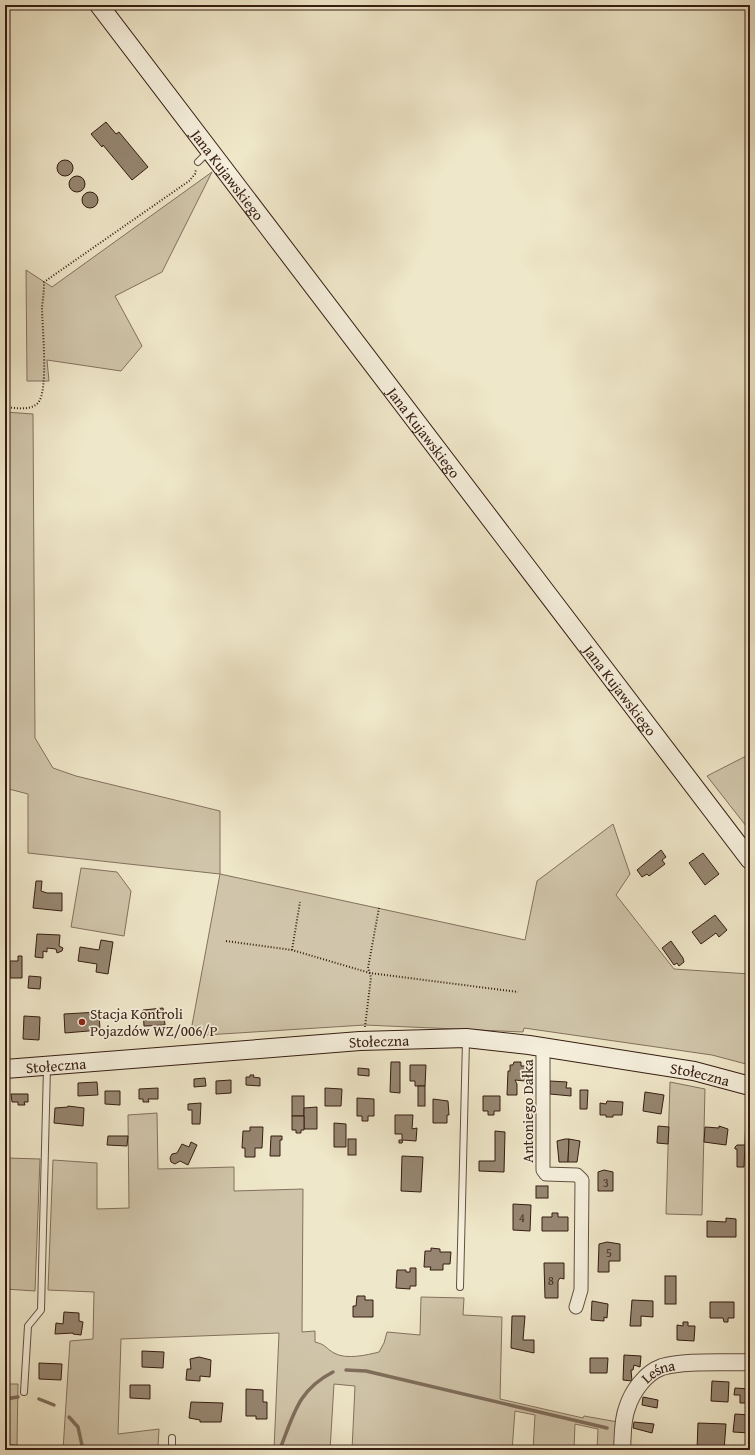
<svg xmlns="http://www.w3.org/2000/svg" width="755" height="1455" font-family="'Gentium Book Plus',serif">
  <rect width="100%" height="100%" fill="#efe7c9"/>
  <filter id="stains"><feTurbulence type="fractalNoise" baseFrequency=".005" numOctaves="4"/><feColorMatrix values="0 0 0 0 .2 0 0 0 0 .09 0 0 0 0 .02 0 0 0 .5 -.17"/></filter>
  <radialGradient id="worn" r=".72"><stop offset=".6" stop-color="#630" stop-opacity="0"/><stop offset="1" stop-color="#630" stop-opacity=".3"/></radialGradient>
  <g fill="#d0c5aa" stroke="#83715e">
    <path d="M212,172L162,272L115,296L142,346L121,371L47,360L49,381H27L26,270L52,287Z"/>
    <path d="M5,412L33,414L35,738L53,768L76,776L220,811V874L525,940L537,881L613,824L630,874L616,895L674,969L750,974V1045L746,1064L712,1055L524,1028L523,1032L365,1025L190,1036L220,874L28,853V794L5,788Z"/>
    <path d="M750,754V831L707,776Z"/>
    <path d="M81,868L117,872L131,891L124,936L71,927Z"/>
    <path d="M670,1082L705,1089L702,1215L666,1214Z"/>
    <path d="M747,1100L750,1101V1130L747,1137L750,1138V1157L744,1156Z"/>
    <path d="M157,1113L158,1169L234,1167V1191L303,1189L302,1332L315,1331V1342C327,1345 325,1348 334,1353C346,1360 367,1355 379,1352L384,1343L387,1332L420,1335L421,1297L464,1298L463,1315L502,1317L500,1399L583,1418L584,1416L618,1422L616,1450H597L598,1429L575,1424L574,1450H533L535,1415L515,1411L512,1450H352L355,1386L334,1384L330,1450H274L279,1333L121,1339L118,1434L159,1429L158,1447L146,1448L148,1450H63L70,1341L93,1339L94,1292L48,1290L53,1160L97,1163V1209L129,1208L128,1115Z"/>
    <path d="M7,1158L40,1159L35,1291L5,1289Z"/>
    <path d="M5,1384H18L17,1445L5,1444Z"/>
  </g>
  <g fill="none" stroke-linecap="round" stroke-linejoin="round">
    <g stroke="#7f6d5b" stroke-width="3.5">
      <path d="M346,1370L366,1371L607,1428"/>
      <path d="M5,1399L18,1397"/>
      <path d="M39,1399L54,1405"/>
      <path d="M69,1417L78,1427L83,1450"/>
      <path d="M280,1449C294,1414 298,1390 333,1372"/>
    </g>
  </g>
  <g fill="#968671" stroke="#361d12">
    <path d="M106,122L116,134L119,132L148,167L132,180L103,145L102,147L91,134Z"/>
    <circle cx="65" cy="168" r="8"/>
    <circle cx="77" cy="184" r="8"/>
    <circle cx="90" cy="200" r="8"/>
    <path d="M661,850L666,857L662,860L665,864L649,876L647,874L642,877L637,870Z"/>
    <path d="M703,853L719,874L705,885L689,863Z"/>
    <path d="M36,881H42L41,891L47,893H62V911L33,908Z"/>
    <path d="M715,915L727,930L719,937L716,933L701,944L692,932Z"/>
    <path d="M37,934L60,935L59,946L63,948L62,951L57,953L56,949L47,948V952L43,951V958L35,957Z"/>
    <path d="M101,940L113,942L108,974L96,972L97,964L78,961L80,947L99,950Z"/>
    <path d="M671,941L683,958L684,962L679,966L677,963L674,965L662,948Z"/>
    <path d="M18,956H22V978H10V961H18Z"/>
    <path d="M29,976L41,977L40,989L28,988Z"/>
    <path d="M163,1008L165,1025L144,1026L143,1010Z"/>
    <path d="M99,1012L100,1030L65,1033L64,1014Z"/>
    <path d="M24,1016L40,1017L39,1040L23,1039Z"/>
    <path d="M391,1062H400V1093L390,1092Z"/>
    <path d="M514,1062H521V1066H526L525,1081L515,1080L517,1084V1095H507L508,1071H510V1065H513Z"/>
    <path d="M410,1065H426L425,1086H415V1081H410Z"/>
    <path d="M358,1068L369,1069V1076L358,1075Z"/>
    <path d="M250,1075H254L253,1077L260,1078V1086L246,1085V1077H250Z"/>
    <path d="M205,1078L206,1086L194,1087V1079Z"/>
    <path d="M231,1080V1093L216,1094V1081Z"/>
    <path d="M550,1081L567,1082L566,1088H571V1096L550,1094Z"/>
    <path d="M97,1082L98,1095L78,1096V1083Z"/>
    <rect x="418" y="1086" width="7" height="20"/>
    <path d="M158,1088V1099H148L149,1102H143V1099H139V1089Z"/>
    <path d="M325,1088L342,1089L341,1106H325Z"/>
    <path d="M580,1090H588L587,1109H580Z"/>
    <path d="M105,1091H120V1105L105,1104Z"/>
    <path d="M645,1092L664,1095L661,1114L643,1111Z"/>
    <path d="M11,1094H28V1102H24L25,1105H18V1102H12Z"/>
    <rect x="292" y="1096" width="12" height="20"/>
    <path d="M483,1096H500V1111H494V1115H488V1111H483Z"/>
    <path d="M357,1098L374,1099V1116H368V1121H362V1116H357Z"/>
    <path d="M433,1099L448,1101L449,1115H447V1123H433Z"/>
    <path d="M607,1101L623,1102L622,1115H613V1117H606V1115H600V1103L606,1104Z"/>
    <path d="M201,1103L200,1124H192V1110H188V1104Z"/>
    <path d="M68,1106L84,1108L83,1126L54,1123L55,1108L68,1107Z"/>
    <path d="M317,1107V1129H304V1108Z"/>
    <path d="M395,1115H413L412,1129L417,1128L416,1141L403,1140L402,1143H399V1140H402V1134H395Z"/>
    <path d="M292,1116H304V1130H301V1133H296V1130H292Z"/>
    <path d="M334,1123L346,1124V1147H334Z"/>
    <path d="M658,1126L669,1127L668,1144L657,1143Z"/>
    <path d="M719,1126L728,1129L726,1145L704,1142L705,1127L719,1128Z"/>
    <path d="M250,1127H263L262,1148H255V1157H245V1148H242L243,1131H250Z"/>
    <path d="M495,1131L505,1132L504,1172L479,1171V1161H495Z"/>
    <path d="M108,1136H128L127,1146L107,1145Z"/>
    <path d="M271,1136H282V1140H280V1156H270Z"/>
    <rect x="348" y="1139" width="8" height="16"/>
    <path d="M565,1139H569L568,1162H559L557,1141Z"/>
    <path d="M569,1139L580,1141L577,1162H568Z"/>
    <path d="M191,1142L197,1145L188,1165L180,1161L175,1164L171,1162L170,1158L172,1154L177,1153L182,1144L189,1147Z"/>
    <path d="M737,1145H745L744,1167H737V1149H735V1147Z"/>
    <path d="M402,1156L423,1157L421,1192L401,1191Z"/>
    <path d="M604,1170L613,1172V1191H598V1172Z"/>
    <rect x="536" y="1186" width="12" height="12"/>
    <path d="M513,1204L531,1205L530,1231L513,1230Z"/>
    <path d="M552,1213H558V1217H568V1231H542V1217H552Z"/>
    <path d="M726,1218L736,1219V1237H707V1221L726,1222Z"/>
    <path d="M607,1242L620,1244V1261H609V1272H598L599,1244Z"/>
    <path d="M431,1248L440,1249V1252H451L450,1264H443V1270H430L431,1267H424L425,1251H431Z"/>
    <path d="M544,1263H564V1279L560,1278L558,1281V1298H545Z"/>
    <path d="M410,1268H416V1286H410V1289L396,1288L397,1270H406V1272H410Z"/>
    <rect x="665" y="1276" width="11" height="28"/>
    <path d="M5,1296H8L5,1327Z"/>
    <path d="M357,1296H365V1300H373V1317H353V1306H356Z"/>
    <path d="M632,1300L653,1301V1317L641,1316V1326H630Z"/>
    <path d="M592,1301L608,1304L607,1318L604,1317V1321L591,1320Z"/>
    <path d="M710,1302H734V1318H728V1322H724L723,1318H710Z"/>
    <path d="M64,1312L79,1313V1321L83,1322L81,1335L73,1334V1333L55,1334L56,1323L63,1324Z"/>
    <path d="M512,1316H525L523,1340H534V1353L511,1348Z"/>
    <path d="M683,1322H688V1326H695L694,1341L677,1340V1325L683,1326Z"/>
    <path d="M142,1351L164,1352L163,1368L142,1367Z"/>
    <path d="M624,1355L641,1356L640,1367L634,1365L633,1370H631L632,1381L623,1380Z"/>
    <path d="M199,1357L211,1360L210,1377L200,1376V1381L186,1380L187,1369H191L190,1359Z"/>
    <path d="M590,1358H608L607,1373H590Z"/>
    <path d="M39,1363L62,1364L61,1380L39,1379Z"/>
    <rect x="5" y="1366" width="3" height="13"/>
    <path d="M712,1381L729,1382L728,1402L711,1401Z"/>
    <path d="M130,1385H150V1399L130,1398Z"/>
    <path d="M735,1388L750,1389V1403H740V1395H734Z"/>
    <path d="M246,1389L263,1390V1402H267V1419H256V1416H246Z"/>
    <path d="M643,1397L658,1400L657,1408L642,1405Z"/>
    <path d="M191,1402L223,1403L221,1422H200V1420L189,1418Z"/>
    <path d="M735,1414L750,1415V1433L733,1432Z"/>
    <path d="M634,1422L654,1424L652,1433L633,1428Z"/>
    <path d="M698,1423L726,1424L724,1450H697Z"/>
  </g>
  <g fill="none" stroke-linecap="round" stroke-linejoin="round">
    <g stroke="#645040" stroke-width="8">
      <g id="service">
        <path d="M198,162L209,151"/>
        <path d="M460,1287L466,1040"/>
        <path d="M24,1392L28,1326L41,1310L47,1067"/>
        <path d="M172,1450V1438"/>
      </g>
    </g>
    <g stroke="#645040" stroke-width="15">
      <path id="minor" d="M543,1048V1170L546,1174L577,1175L582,1180L581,1290L576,1307"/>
    </g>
    <g stroke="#645040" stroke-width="18">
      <g id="tertiary">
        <path id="s1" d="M622,1450C623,1436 622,1421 627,1408C632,1392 645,1373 662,1367C685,1360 725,1363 750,1362"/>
      </g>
    </g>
    <g stroke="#361d12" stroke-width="20">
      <g id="secondary">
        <path id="s2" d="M99,5L750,860"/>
        <path id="s3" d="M5,1069L360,1041L466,1038L529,1045L694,1071L750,1086"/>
      </g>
    </g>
    <g stroke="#361d12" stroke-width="2" stroke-dasharray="1 2" stroke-linecap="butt">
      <path d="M5,407C16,408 30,411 38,403C49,390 42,326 42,307C43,299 44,291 44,282L189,181L195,174L196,169"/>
      <path d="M226,941L292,950L370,973L518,992"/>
      <path d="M292,950L300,902"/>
      <path d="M365,1027L371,977L368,968L379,908"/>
    </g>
    <use href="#service" stroke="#f5efdc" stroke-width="6"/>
    <use href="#minor" stroke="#f5efdc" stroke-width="13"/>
    <use href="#tertiary" stroke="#f5efdc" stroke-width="16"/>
    <use href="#secondary" stroke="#f5efdc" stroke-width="18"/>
  </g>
  <circle fill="#8f2418" stroke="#f5efdc" stroke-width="1.5" cx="82" cy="1022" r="4"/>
  <g text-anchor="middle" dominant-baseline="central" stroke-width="3.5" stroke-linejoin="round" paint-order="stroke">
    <g font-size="13" fill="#4e372a">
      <text x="606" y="1182">3</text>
      <text x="522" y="1217">4</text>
      <text x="609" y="1252">5</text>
      <text x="551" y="1280">8</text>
    </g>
    <g font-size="15" fill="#361d12" stroke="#f5efdc">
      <text stroke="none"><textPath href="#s2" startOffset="213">Jana Kujawskiego</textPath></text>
      <text stroke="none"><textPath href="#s2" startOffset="537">Jana Kujawskiego</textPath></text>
      <text stroke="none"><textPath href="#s2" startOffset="861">Jana Kujawskiego</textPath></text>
      <text stroke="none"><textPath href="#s3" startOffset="375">Stołeczna</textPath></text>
      <text stroke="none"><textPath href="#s3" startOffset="51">Stołeczna</textPath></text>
      <text stroke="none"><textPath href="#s3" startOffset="699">Stołeczna</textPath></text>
      <text transform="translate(527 1111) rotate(-90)">Antoniego Dałka</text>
      <text stroke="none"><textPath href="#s1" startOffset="93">Leśna</textPath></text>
    </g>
    <g font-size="15" fill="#361d12" stroke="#f5efdc" text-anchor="start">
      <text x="90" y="1013">Stacja Kontroli<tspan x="90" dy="17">Pojazdów WZ/006/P</tspan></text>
    </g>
  </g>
  <rect width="755" height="1455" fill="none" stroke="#efe7c9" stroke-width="20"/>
  <rect x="6" y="6" width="743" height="1443" fill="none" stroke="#361d12" stroke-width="2"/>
  <rect x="10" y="10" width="735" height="1435" fill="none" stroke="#361d12"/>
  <rect width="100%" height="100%" filter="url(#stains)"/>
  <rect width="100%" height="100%" fill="url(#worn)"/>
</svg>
